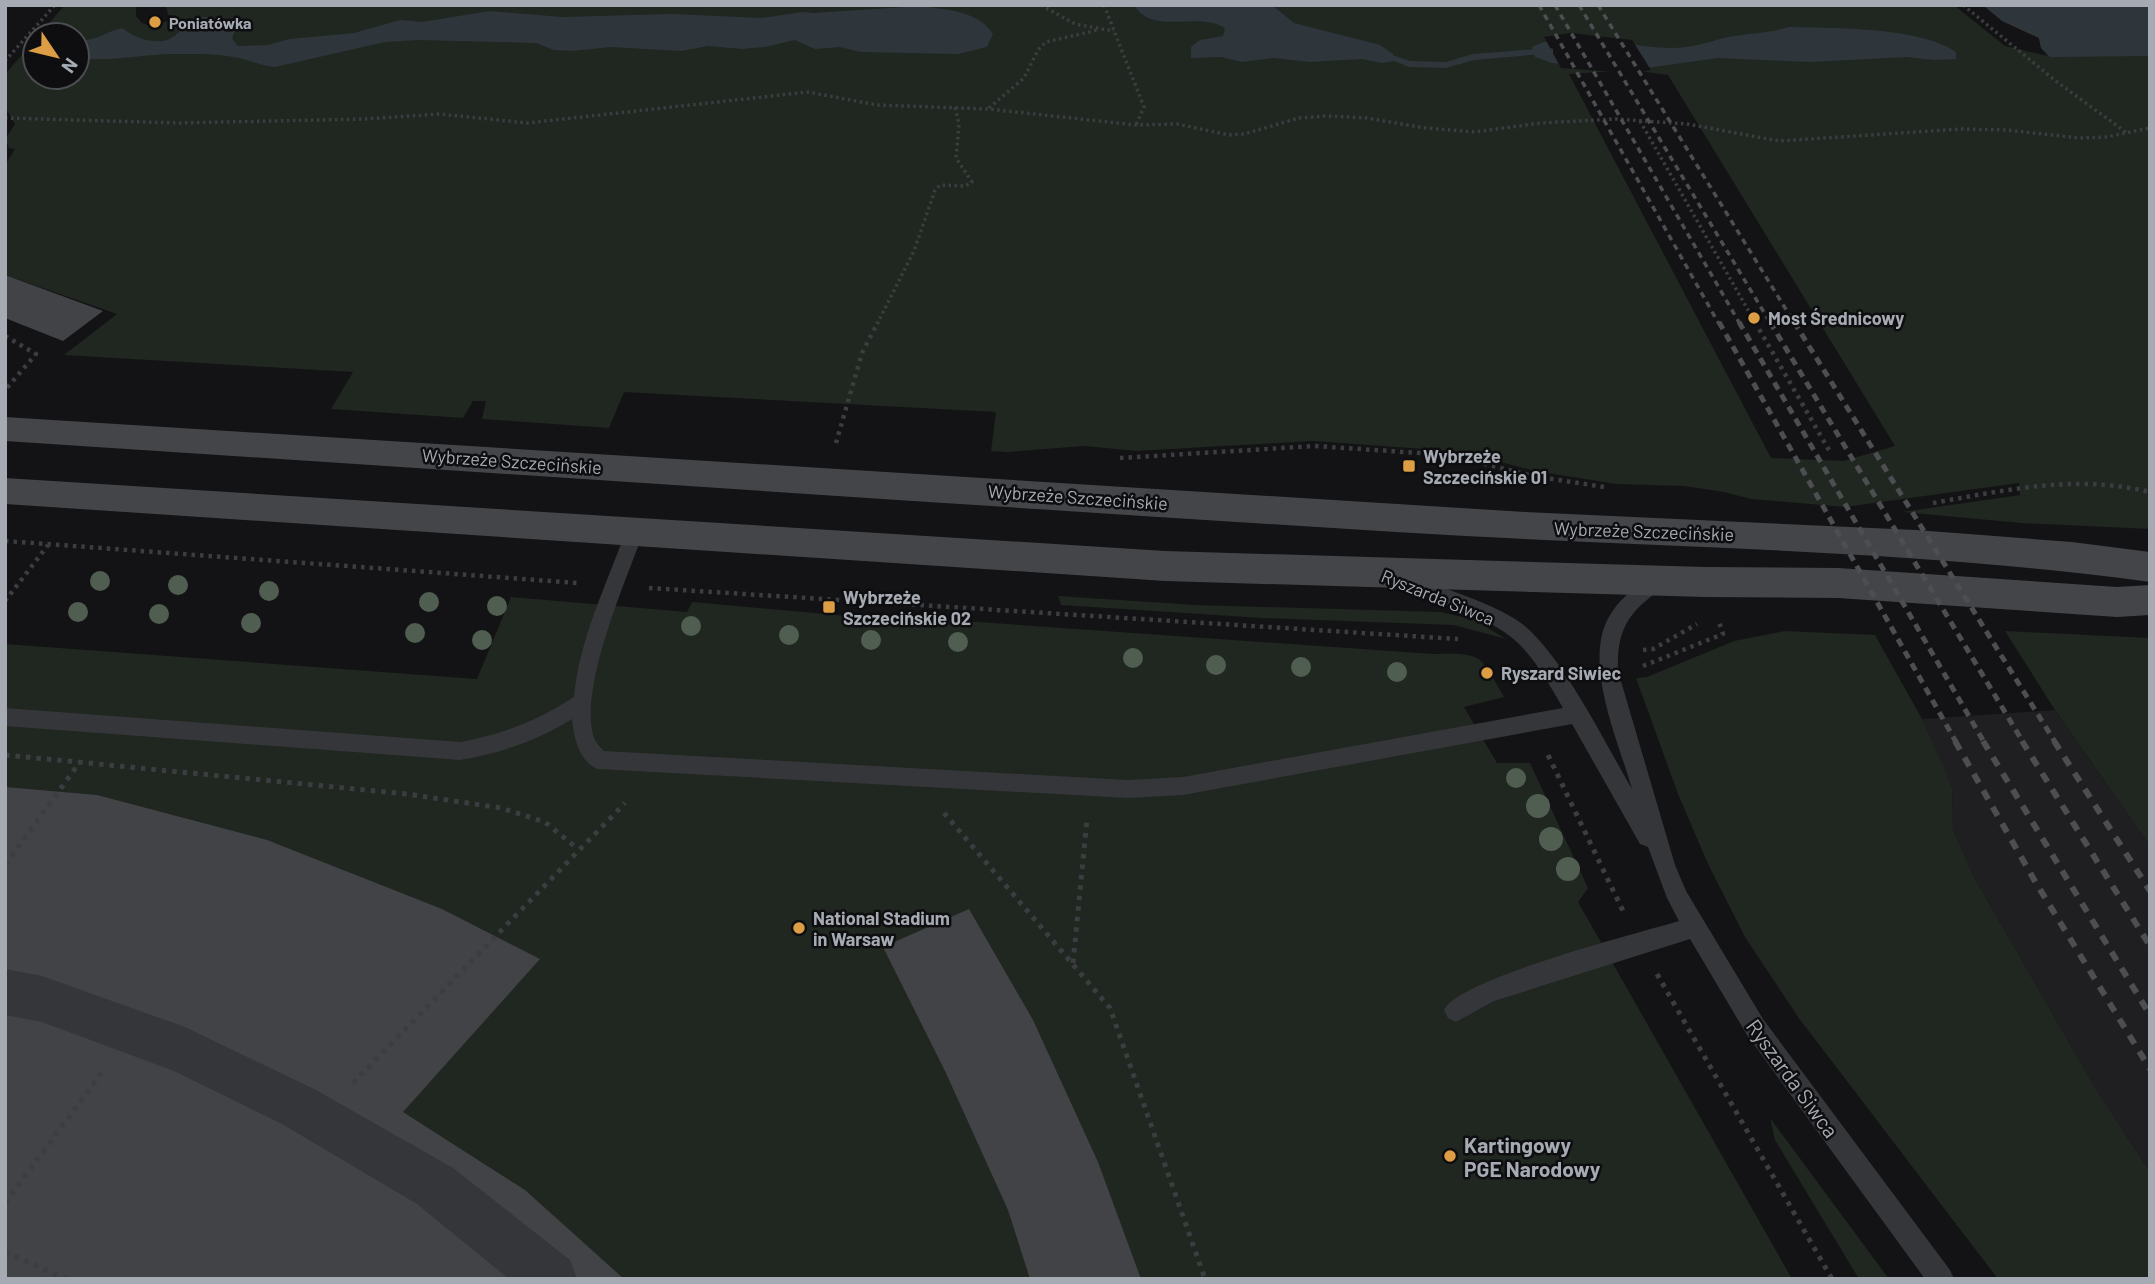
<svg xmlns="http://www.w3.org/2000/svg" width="2155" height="1284" font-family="Barlow,sans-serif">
  <rect width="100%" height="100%" fill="#131315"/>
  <path fill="#1f1f21" d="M2055,710L2150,846V1172L2096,1089L1975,879L1953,830L1952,788L1922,719Z"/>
  <g fill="#202620" fill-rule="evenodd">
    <path d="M65,5H136V16L142,23L153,27L176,17L168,15L166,5H1954L2005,46L2048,56L2041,48L2039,38L2002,21L1983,5L2150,51V529L2021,523L1902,512L2020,495L2019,483L1845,507L1751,499L1724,492L1684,486L1616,484L1535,471L1474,455L1451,451L1313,441L1137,451L1084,446L1007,452L991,451L996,412L624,392L609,428L482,419L486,401H473L463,418L331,409L353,372L64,355L117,314L5,275V165L15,149L9,148L5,139L15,124L5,107V74L35,40V77H77V35H72L77,28L66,31L69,35H39ZM1632,70L1668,75L1895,446L1843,461L1771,458L1569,74Z"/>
    <path d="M1058,596L1196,605L1441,612L1475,620L1506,639L1454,625L1262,618L1061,605Z"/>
    <path d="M511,597L687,612L692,602L847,616L849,613L1433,654C1484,653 1479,654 1504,697L1464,707L1497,763H1530L1588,888L1578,902L1792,1279H5V644L477,679Z"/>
    <path d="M1785,631L1875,635L1922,719L1944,768L1952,788L1953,830L1975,879L2096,1089L2150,1172V1279H1998L1798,1017L1745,937L1708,864L1678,794L1636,678L1647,677L1734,641Z"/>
    <path d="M2005,631L2150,638V846L2055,710Z"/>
    <path d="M1770,1118L1889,1279H1859L1775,1140Z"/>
  </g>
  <g fill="#2e363c">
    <path d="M1134,5L1273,6L1294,23L1380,45L1393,54L1394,61L1382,63L1362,59L1310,62L1274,58L1242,62L1221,57L1191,58V47L1200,40L1223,36L1225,28C1198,11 1152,36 1134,5Z"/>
    <path d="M1983,5H2150V56L2050,57L2041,48L2039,38L2002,21Z"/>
    <path d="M920,6C947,10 977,10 993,34L987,47L958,54L860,52L840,47L815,49L795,40L765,47L742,49L708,46L681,51L611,47L572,51L554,50L536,43L418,40L385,42L275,67C262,66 252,61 239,58C218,53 191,54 169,54C139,55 107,62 77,58V41C100,40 102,33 122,28C136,39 163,49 178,33C181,30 182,26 184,24C199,11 223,19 237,26L232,38L238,46L268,45L289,39L354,33L400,20L422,22L490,11L562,17L672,14L762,18L803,12L814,13Z"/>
    <path d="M1789,27C1833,28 1920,27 1956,52V59L1934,60L1907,57L1810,62L1718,58L1632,70L1552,63L1535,57L1532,47C1576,25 1624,48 1671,48C1690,48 1706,43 1724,38C1746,33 1767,34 1789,27Z"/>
  </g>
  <path fill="#131315" d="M1570,33L1632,40L1651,70L1632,73L1561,68L1544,37Z"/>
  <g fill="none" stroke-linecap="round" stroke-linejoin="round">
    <path fill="#2e363c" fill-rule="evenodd" d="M1550,48L1553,49V53L1474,60L1446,68L1409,67L1373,53L1378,50L1410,61L1446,62L1473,54Z"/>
  </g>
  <g fill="#424347">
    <path d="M5,275L103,311L63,341L5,318Z"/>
    <path d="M5,787L97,795L267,840L442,909L540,959L403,1112L525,1190L624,1279H5Z"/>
    <path d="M969,909L1033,1020L1098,1162L1141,1279H1030L1008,1210L945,1071L883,947Z"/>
  </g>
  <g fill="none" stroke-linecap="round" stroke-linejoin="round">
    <g stroke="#3b3d40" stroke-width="3.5" stroke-dasharray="2.5 3.5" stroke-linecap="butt">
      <path d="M1041,5L1075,24L1114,31"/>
      <path d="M1104,5L1144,107L1136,125"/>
      <path d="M1963,5L2057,82L2127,133"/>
      <path d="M5,61L55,5"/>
      <path d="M989,108L1024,78L1038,50L1046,42L1098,30"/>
      <path d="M5,118L179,123L365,119L440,114L527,123L808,92L877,105L988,109L1136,125L1177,124L1229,135L1244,134L1299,118L1327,116L1367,118L1425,128L1475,132L1541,123L1616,119L1687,124L1779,141L1961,129L2006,130L2080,138L2106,137L2150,128"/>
      <path d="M1640,121L1756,324"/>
      <path d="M877,324L914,251L935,190L940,185L965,186L972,182L956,158L959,124L955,107"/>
    </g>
    <g stroke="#3b3d40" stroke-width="4.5" stroke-dasharray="3.5 5" stroke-linecap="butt">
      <path d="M1755,322L1830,452"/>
      <path d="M5,336L36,354L5,390"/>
      <path d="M836,443L862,353L878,322"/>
      <path d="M1120,458L1315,446L1449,455L1533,476L1604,487"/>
      <path d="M1933,503C2006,490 2076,474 2150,492"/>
      <path d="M5,541L578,583"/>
      <path d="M649,588L1458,639"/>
      <path d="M5,601L48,545"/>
      <path d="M1643,650L1653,649L1697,624"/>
      <path d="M1643,666L1723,634L1719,622"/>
    </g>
    <g stroke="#3b3d40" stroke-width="5" stroke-dasharray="4.5 6" stroke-linecap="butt">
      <path d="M5,755L407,794L501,808L545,822L578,849"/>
      <path d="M1548,755L1623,911"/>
      <path d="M944,813L1110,1008L1205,1279"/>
      <path d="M5,865L80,762"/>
      <path d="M1073,963L1087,819"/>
      <path d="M1657,974L1832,1279"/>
      <path d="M353,1083L625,803"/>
      <path d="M5,1203L103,1071"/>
      <path d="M5,1252L66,1279"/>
    </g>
    <path fill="#353639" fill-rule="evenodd" d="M634,526L640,528L643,533C626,581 578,689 594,738C596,743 600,747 604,751L1128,780L1183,777L1563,708C1549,684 1533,654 1511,637C1478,611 1429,600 1390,585L1388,580L1390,575L1397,573C1431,584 1500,604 1526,627C1565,661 1605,743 1632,789C1618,739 1580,658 1612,612C1622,596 1638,586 1652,576L1659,574L1666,576L1668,581C1664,589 1655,593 1648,599C1623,619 1617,639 1618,671L1675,865L1686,891L1763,1019L1950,1270L1954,1279H1925L1747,1035L1690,939L1494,1001L1456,1022L1448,1018L1444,1010C1457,979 1639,933 1679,921L1667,898L1648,847L1640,844L1572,724L1183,795L1128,798L598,769C579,762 574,738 572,719C537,741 501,753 460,760L5,726V708L460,742C503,734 537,721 574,697C579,640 606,586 625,533L628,528Z"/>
    <path fill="#353639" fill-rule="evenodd" d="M5,969L42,976L185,1027L316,1090L453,1168L570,1260L577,1279H509L417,1204L282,1124L174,1071L42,1022L5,1015Z"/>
    <g fill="#434549" fill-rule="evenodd">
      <path d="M5,417L1525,512L1916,530L2072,542L2150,552V582C1900,548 1647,548 1396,532C932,503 469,471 5,441Z"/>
      <path d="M5,478L1165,551L1705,567L1838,568L2117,587L2150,585V615L2117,617L1838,598L1705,597L1165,581L5,504Z"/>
    </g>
    <g stroke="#4c4e52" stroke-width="3.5" stroke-dasharray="6 5" stroke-linecap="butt">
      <path d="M1539,5L1719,324"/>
      <path d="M1555,5L1740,324"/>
      <path d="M1579,5L1771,324"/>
      <path d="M1598,5L1795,324"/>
    </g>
    <g stroke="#4c4e52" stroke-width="5" stroke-dasharray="8 6" stroke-linecap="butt">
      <path d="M1719,322L1956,742"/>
      <path d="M1739,322L1984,742"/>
      <path d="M1770,322L2023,742"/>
      <path d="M1794,322L2055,742"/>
    </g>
    <g stroke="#4c4e52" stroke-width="6" stroke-dasharray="10 9" stroke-linecap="butt">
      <path d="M1955,741L2036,883L2150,1069"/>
      <path d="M1983,741L2150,1015"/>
      <path d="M2022,741L2150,946"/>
      <path d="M2054,741L2150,891"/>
    </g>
  </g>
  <g fill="#4f5e50">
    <circle cx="100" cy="581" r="10"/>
    <circle cx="178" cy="585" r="10"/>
    <circle cx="269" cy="591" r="10"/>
    <circle cx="429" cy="602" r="10"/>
    <circle cx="497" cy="606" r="10"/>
    <circle cx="78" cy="612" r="10"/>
    <circle cx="159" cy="614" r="10"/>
    <circle cx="251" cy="623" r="10"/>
    <circle cx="691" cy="626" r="10"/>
    <circle cx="415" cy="633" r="10"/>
    <circle cx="789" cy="635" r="10"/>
    <circle cx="482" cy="640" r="10"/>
    <circle cx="871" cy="640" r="10"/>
    <circle cx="958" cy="642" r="10"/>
    <circle cx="1133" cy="658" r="10"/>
    <circle cx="1216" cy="665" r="10"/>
    <circle cx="1301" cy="667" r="10"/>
    <circle cx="1397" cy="672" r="10"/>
    <circle cx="1516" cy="778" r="10"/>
    <circle cx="1538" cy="806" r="12"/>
    <circle cx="1551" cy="839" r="12"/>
    <circle cx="1568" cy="869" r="12"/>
  </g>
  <g fill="#dc9d44" stroke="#0e0e10" stroke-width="2.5">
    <circle cx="155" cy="22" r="7"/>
    <circle cx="1754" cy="318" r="7"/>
    <rect x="1402" y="459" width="14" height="14" rx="3.5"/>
    <rect x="822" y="600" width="14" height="14" rx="3.5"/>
    <circle cx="1487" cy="673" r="7"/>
    <circle cx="799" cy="928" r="7"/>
    <circle cx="1450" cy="1156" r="7"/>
  </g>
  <g text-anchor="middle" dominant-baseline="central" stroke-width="5" stroke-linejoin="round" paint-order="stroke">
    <g font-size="16" font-weight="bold" fill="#a6abb3" stroke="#0e0e10" text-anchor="start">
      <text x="169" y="22">Poniatówka</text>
    </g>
    <g font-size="18" font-weight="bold" fill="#a6abb3" stroke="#0e0e10" text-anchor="start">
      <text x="1768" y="318">Most Średnicowy</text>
      <text x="1423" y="456">Wybrzeże<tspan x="1423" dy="21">Szczecińskie 01</tspan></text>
      <text x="843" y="597">Wybrzeże<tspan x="843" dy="21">Szczecińskie 02</tspan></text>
      <text x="1501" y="673">Ryszard Siwiec</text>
      <text x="813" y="918">National Stadium<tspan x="813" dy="21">in Warsaw</tspan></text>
    </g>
    <g font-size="18" fill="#a6abb3" stroke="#0e0e10">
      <text transform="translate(512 461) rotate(4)">Wybrzeże Szczecińskie</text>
      <text transform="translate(1078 497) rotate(4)">Wybrzeże Szczecińskie</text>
      <text transform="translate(1644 531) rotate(2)">Wybrzeże Szczecińskie</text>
      <text transform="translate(1438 597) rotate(22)">Ryszarda Siwca</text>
    </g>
    <g font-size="21" fill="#a6abb3" stroke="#0e0e10">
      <text transform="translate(1793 1078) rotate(54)">Ryszarda Siwca</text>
    </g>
    <g font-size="21" font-weight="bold" fill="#a6abb3" stroke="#0e0e10" text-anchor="start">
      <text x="1464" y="1144">Kartingowy<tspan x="1464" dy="24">PGE Narodowy</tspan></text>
    </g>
  </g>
  <rect width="2155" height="1284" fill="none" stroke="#a6abb3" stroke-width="14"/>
  <g transform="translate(56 56) rotate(125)"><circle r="33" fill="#0e0e10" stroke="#4b4d51" stroke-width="2"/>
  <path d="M0-5L12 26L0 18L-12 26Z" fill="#dc9d44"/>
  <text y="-10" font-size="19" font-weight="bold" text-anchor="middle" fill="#a6abb3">N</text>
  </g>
</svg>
